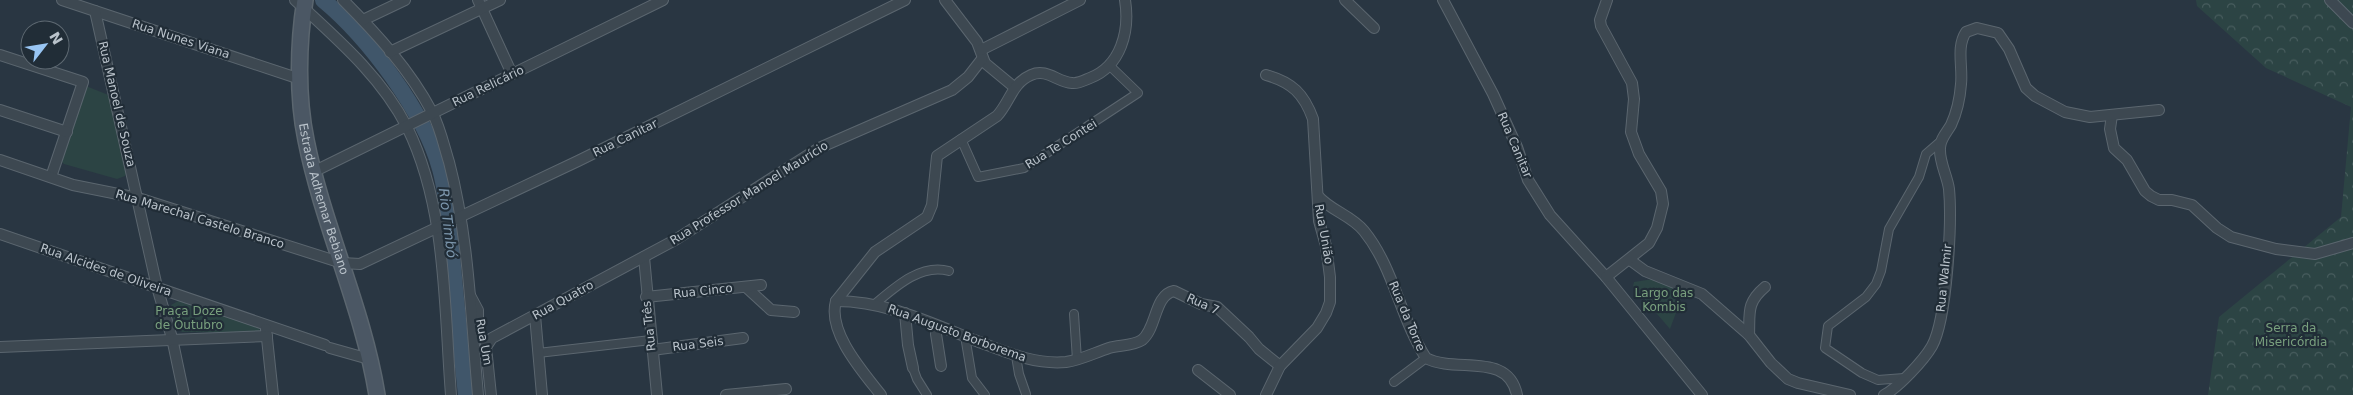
<svg xmlns="http://www.w3.org/2000/svg" width="2353" height="395" font-family="'DejaVu Sans',sans-serif">
  <defs>
    <pattern id="forest-crowns" width="20" height="18" patternUnits="userSpaceOnUse" patternTransform="scale(1.25)"><rect width="20" height="18" fill="#2c4444"/><path d="M2 6a3 3 0 1 1 6 0M12 15a3 3 0 1 1 6 0" fill="none" stroke="#485d5e"/></pattern>
  </defs>
  <rect width="100%" height="100%" fill="#293642"/>
  <path fill="url(#forest-crowns)" d="M2196,0H2353V395H2208L2219,317L2341,217L2351,107L2266,68L2197,6Z"/>
  <g fill="#2c4444">
    <path d="M86,86L111,96L127,172L125,176L117,179L64,164L61,161Z"/>
    <path d="M1653,279L1684,291L1670,329L1633,286L1634,282Z"/>
    <path d="M180,300L258,327L260,330L258,333L182,332L174,323L171,305Z"/>
  </g>
  <g fill="none" stroke-linecap="round" stroke-linejoin="round">
    <path stroke="#40566a" stroke-width="16" d="M323,0C368,37 425,113 440,169C448,197 449,227 452,255C456,302 461,348 466,395"/>
    <g stroke="#5b666f" stroke-width="10">
      <g id="pedestrian">
        <path d="M961,139L978,177L1024,168L1138,93L1110,66"/>
        <path d="M471,295L479,310V325L486,347"/>
        <path d="M875,304C895,287 921,263 949,271"/>
        <path d="M1074,314L1077,360"/>
        <path d="M965,336L972,378L985,395"/>
        <path d="M538,353L651,340"/>
        <path d="M1016,356L1019,374L1026,394"/>
        <path d="M913,368L917,379L927,395"/>
        <path d="M1904,378L1878,380L1862,373L1825,348L1828,326L1866,297L1876,284L1881,271L1889,229L1919,177L1926,154L1941,141"/>
        <path d="M1394,382L1426,358"/>
      </g>
    </g>
    <g stroke="#5b666f" stroke-width="12">
      <g id="minor">
        <path d="M62,0L300,79"/>
        <path d="M295,0C336,38 381,76 407,127C447,208 444,307 451,395"/>
        <path d="M343,0C376,33 410,70 432,112C440,127 444,146 449,162C469,238 471,318 478,395"/>
        <path d="M478,0L512,74"/>
        <path d="M945,0L977,42L985,63L1014,87"/>
        <path d="M1345,0L1374,28"/>
        <path d="M1443,0L1493,94L1517,147L1528,180L1550,215L1606,277L1702,395"/>
        <path d="M2330,0L2353,23"/>
        <path d="M95,11L157,287L172,338L184,395"/>
        <path d="M363,20L405,0"/>
        <path d="M981,50L1080,0"/>
        <path d="M390,52L500,0"/>
        <path d="M0,55L83,82L51,177"/>
        <path d="M0,110L67,132"/>
        <path d="M2112,115L2110,129L2114,148L2127,160L2145,191L2151,196L2159,200H2172L2192,205L2217,228L2231,237L2276,249L2315,254L2353,243"/>
        <path d="M0,160L73,185L138,198L342,263L360,264L578,161L905,0"/>
        <path d="M313,172L663,0"/>
        <path d="M1318,196C1331,211 1351,215 1364,231C1394,268 1400,318 1426,358C1456,374 1508,351 1517,395"/>
        <path d="M0,234L325,345"/>
        <path d="M644,257L657,395"/>
        <path d="M1630,260L1645,271L1702,294L1749,335L1771,363L1788,379L1798,383L1850,395"/>
        <path d="M1606,277L1649,243L1657,228L1663,204L1661,191L1639,154L1631,132L1634,99L1632,83L1601,26L1600,20L1607,0"/>
        <path d="M746,287L771,310L794,312"/>
        <path d="M646,297L761,285"/>
        <path d="M836,301C885,301 929,322 974,340C1004,351 1033,365 1066,362C1081,360 1094,353 1109,348C1119,345 1133,346 1142,340C1157,328 1154,295 1174,291L1201,304L1217,307L1249,337L1259,349L1280,366"/>
        <path d="M905,313L908,345L913,368"/>
        <path d="M535,315L542,395"/>
        <path d="M937,326L936,334L941,366"/>
        <path d="M266,329L273,395"/>
        <path d="M1749,335C1750,313 1746,303 1765,287"/>
        <path d="M0,347L267,336"/>
        <path d="M330,348L369,359"/>
        <path d="M652,350L743,338"/>
        <path d="M1198,370L1230,395"/>
        <path d="M491,395L486,347L492,338L675,240L819,148L952,90L968,77L982,59"/>
        <path d="M726,395L786,389"/>
        <path d="M881,395C863,372 827,332 836,301L875,252L927,217L932,205L937,156L997,116C1010,102 1012,83 1031,75C1047,68 1057,82 1072,83C1078,84 1085,80 1090,78C1121,66 1130,31 1125,0"/>
        <path d="M1266,395L1280,366L1317,328L1326,313L1330,302V277L1326,246L1319,221L1313,119C1304,94 1292,82 1266,75"/>
        <path d="M1884,395C1898,388 1924,360 1932,346C1947,319 1952,221 1949,189C1947,175 1939,162 1940,148C1940,139 1947,132 1951,125C1957,112 1960,98 1961,84C1963,67 1956,47 1966,32L1977,28L1998,33L2009,49L2026,88L2035,96L2065,112L2090,117L2159,110"/>
      </g>
    </g>
    <g stroke="#5b666f" stroke-width="18">
      <g id="secondary">
        <path id="s1" d="M305,0C298,43 297,97 306,140C323,226 363,308 377,395"/>
      </g>
    </g>
    <use href="#pedestrian" stroke="#3d4851" stroke-width="8"/>
    <use href="#minor" stroke="#3d4851" stroke-width="10"/>
    <use href="#secondary" stroke="#4b5764" stroke-width="15"/>
  </g>
  <g text-anchor="middle" dominant-baseline="central" stroke-width="4.5" stroke-linejoin="round" paint-order="stroke">
    <g font-size="12" fill="#bac3cb" stroke="#212d37">
      <text transform="translate(181 39) rotate(18)">Rua Nunes Viana</text>
      <text transform="translate(488 86) rotate(-26)">Rua Relicário</text>
      <text transform="translate(117 104) rotate(77)">Rua Manoel de Souza</text>
      <text transform="translate(625 138) rotate(-26)">Rua Canitar</text>
      <text transform="translate(1061 144) rotate(-32)">Rua Te Contei</text>
      <text transform="translate(1515 145) rotate(67)">Rua Canitar</text>
      <text transform="translate(749 193) rotate(-32)">Rua Professor Manoel Maurício</text>
      <text stroke="none"><textPath href="#s1" startOffset="202">Estrada Adhemar Bebiano</textPath></text>
      <text transform="translate(200 219) rotate(17)">Rua Marechal Castelo Branco</text>
      <text transform="translate(1324 234) rotate(80)">Rua União</text>
      <text transform="translate(106 270) rotate(19)">Rua Alcides de Oliveira</text>
      <text transform="translate(1944 278) rotate(-84)">Rua Walmir</text>
      <text transform="translate(703 291) rotate(-6)">Rua Cinco</text>
      <text transform="translate(563 300) rotate(-29)">Rua Quatro</text>
      <text transform="translate(1203 304) rotate(24)">Rua 7</text>
      <text transform="translate(1407 316) rotate(67)">Rua da Torre</text>
      <text transform="translate(649 326) rotate(-96)">Rua Três</text>
      <text transform="translate(957 333) rotate(20)">Rua Augusto Borborema</text>
      <text transform="translate(484 342) rotate(80)">Rua Um</text>
      <text transform="translate(698 344) rotate(-7)">Rua Seis</text>
    </g>
    <g font-size="12" fill="#79a07e" stroke="#212d37">
      <text x="1664" y="293">Largo das<tspan x="1664" dy="14">Kombis</tspan></text>
      <text x="189" y="311">Praça Doze<tspan x="189" dy="14">de Outubro</tspan></text>
      <text x="2291" y="328">Serra da<tspan x="2291" dy="14">Misericórdia</tspan></text>
    </g>
    <g font-size="14" font-style="italic" fill="#7c96ac" stroke="#212d37">
      <text transform="translate(448 223) rotate(83)">Rio Timbó</text>
    </g>
  </g>
  <g transform="translate(45 45) rotate(59)"><circle r="24" fill="#212d37" stroke="#5e6972"/>
  <path d="M0-4L9 19L0 12L-9 19Z" fill="#98c5f3"/>
  <text y="-8" font-size="14" font-weight="bold" text-anchor="middle" fill="#bac3cb">N</text>
  </g>
</svg>
